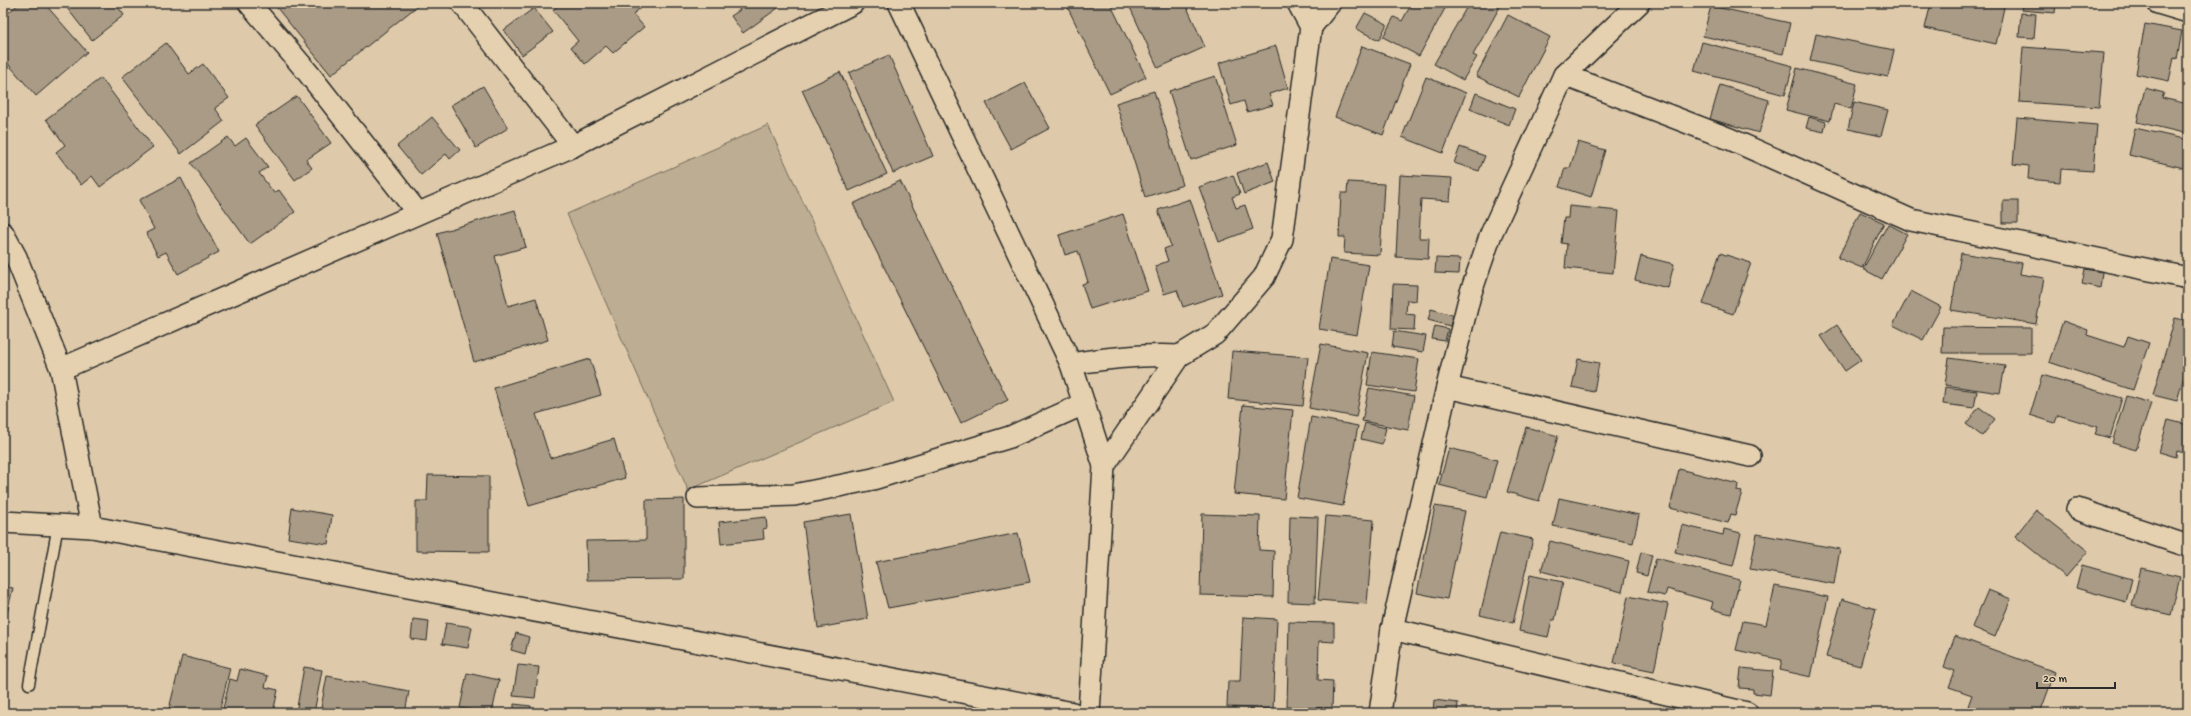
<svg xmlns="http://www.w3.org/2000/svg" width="2191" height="716" font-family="'Gochi Hand',sans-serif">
  <rect width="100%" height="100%" fill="#decaaa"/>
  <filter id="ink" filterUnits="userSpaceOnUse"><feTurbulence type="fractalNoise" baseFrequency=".025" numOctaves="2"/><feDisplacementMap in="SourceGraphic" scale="8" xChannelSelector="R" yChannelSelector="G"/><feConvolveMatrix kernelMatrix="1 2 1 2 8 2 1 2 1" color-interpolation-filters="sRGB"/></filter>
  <g filter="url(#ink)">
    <path fill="#bdad92" stroke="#746c5e" d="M768,125L894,402L688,490L567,214Z"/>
    <g fill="#a99b85" stroke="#2b2b2b">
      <path d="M20,3H44L87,52L36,96L3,58V17Z"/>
      <path d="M63,3H115L124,15L92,40Z"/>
      <path d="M273,3H421L331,75Z"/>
      <path d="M561,3H647L633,14L644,27L613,53L606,46L585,64L571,47L578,41L553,10Z"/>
      <path d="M735,3H785L743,33L731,16L740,10Z"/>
      <path d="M1068,3H1110L1146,77L1110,94L1066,4Z"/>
      <path d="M1128,3H1185L1205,47L1158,68Z"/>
      <path d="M1412,3H1448L1419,56L1383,37L1394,17L1402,21Z"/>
      <path d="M1469,3H1502L1473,55L1477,57L1463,80L1434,64Z"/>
      <path d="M1931,3H2005L1996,44L1925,28Z"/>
      <path d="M2022,3H2056L2055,13L2021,10Z"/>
      <path d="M1711,6L1790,23L1783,54L1703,36Z"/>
      <path d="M534,8L553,32L522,55L504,30Z"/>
      <path d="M1365,13L1387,24L1379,40L1356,29Z"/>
      <path d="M2021,13L2036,14L2034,38L2019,37Z"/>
      <path d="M1508,15L1550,37L1519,97L1476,76Z"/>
      <path d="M2145,24L2182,31L2177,59L2174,58L2169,81L2136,74Z"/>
      <path d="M1816,34L1894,50L1888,77L1810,61Z"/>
      <path d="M1702,42L1793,66L1785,95L1694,71Z"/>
      <path d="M166,43L189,74L203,64L229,98L215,108L224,121L181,154L122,77Z"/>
      <path d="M1276,46L1288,88L1269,94L1273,105L1247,112L1244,101L1231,105L1219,63Z"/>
      <path d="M1362,46L1410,64L1383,135L1335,117Z"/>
      <path d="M2023,47L2104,53L2099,107L2019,102Z"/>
      <path d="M889,55L933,156L893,173L849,73Z"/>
      <path d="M1797,68L1857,84L1851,109L1834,104L1830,121L1786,110Z"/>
      <path d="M840,72L887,174L849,191L802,90Z"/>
      <path d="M1215,76L1237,145L1191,160L1169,91Z"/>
      <path d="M1426,77L1466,93L1443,153L1402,137Z"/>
      <path d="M101,78L153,147L100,187L92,176L81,185L56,152L65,145L46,119Z"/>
      <path d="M1025,83L1050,128L1011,149L986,103Z"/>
      <path d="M1720,85L1769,100L1759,133L1710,119Z"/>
      <path d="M483,86L508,128L476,148L451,105Z"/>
      <path d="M2145,88L2164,93L2162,98L2188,104V134L2137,122Z"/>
      <path d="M1154,91L1183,185L1145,197L1116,103Z"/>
      <path d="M1476,93L1515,109L1509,125L1470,109Z"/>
      <path d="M297,96L331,143L306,160L312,168L295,180L255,125Z"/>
      <path d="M1854,102L1888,110L1881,136L1848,129Z"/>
      <path d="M432,117L460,150L450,159L446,154L421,175L397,146Z"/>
      <path d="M1809,117L1826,122L1824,132L1806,128Z"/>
      <path d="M2017,118L2097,125L2093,171L2061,169L2060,182L2028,179L2029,166L2013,164Z"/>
      <path d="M2135,128L2188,140V169L2129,155Z"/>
      <path d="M228,137L235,146L246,138L268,167L259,173L274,193L279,190L295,212L250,244L191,163Z"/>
      <path d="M1578,142L1605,150L1591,197L1559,187L1565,168H1570Z"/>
      <path d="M1460,147L1485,156L1479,171L1454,163Z"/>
      <path d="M1268,162L1275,182L1244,194L1237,173Z"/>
      <path d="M1233,175L1240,194L1232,197L1236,208L1245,205L1253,229L1219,242L1199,187Z"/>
      <path d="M1400,175L1452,178L1450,201L1421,199L1419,238H1429L1428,259L1396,257Z"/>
      <path d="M181,178L219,252L178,274L166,252L158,256L146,233L154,229L139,200Z"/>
      <path d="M900,181L1008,400L961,423L853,204Z"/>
      <path d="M1348,182L1384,184L1380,255L1344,253L1345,237H1339L1341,193H1347Z"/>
      <path d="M1190,199L1222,294L1183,307L1177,290L1164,294L1155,266L1168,261L1164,249L1171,246L1158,210Z"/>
      <rect x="2003" y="201" width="15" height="22"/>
      <path d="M1569,206L1619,211L1613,273L1565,268L1567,244L1561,243L1564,218H1568Z"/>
      <path d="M515,210L526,247L495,256L508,306L536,298L548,340L474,362L437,233Z"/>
      <path d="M1860,212L1884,223L1862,268L1838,258Z"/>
      <path d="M1123,214L1148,291L1090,309L1082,284L1088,282L1078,251L1065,255L1059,235Z"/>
      <path d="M1888,224L1907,234L1882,279L1863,269Z"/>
      <path d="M1720,253L1751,263L1733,314L1703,304Z"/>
      <path d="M1961,253L2022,263L2020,274L2044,278L2036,324L1951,310Z"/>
      <path d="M1641,256L1674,264L1668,288L1635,280Z"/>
      <path d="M1436,258L1460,259L1459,274L1435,273Z"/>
      <path d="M1330,259L1369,265L1357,335L1319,329Z"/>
      <path d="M2085,269L2102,272L2100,288L2082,284Z"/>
      <path d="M1393,284L1417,285L1416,301L1407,300L1406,314L1415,315L1414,330L1391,329Z"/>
      <path d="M1911,291L1941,307L1923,340L1893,325Z"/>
      <path d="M1431,309L1453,315L1450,326L1428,320Z"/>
      <path d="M2175,318L2188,321V362L2177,401L2153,395Z"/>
      <path d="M2063,321L2088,330L2087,335L2124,347L2128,336L2149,343L2133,390L2049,362Z"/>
      <path d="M1837,325L1861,360L1845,371L1821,336Z"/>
      <path d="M1435,326L1448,329L1445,341L1432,339Z"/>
      <path d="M1943,327L2031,328V353H1942Z"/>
      <path d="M1394,331L1426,336L1423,352L1392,347Z"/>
      <path d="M1321,344L1368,353L1356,417L1309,408Z"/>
      <path d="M1232,351L1308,357L1303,406L1228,399Z"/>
      <path d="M1372,352L1419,359L1414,392L1367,385Z"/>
      <path d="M1949,358L2005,366L2000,393L1945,385Z"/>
      <path d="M590,359L601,395L536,414L550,458L614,439L625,478L529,506L494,388Z"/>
      <path d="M1578,359L1599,363L1594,392L1572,387Z"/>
      <path d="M2042,375L2122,398L2110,438L2095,434L2098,427L2058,415L2055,423L2030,415Z"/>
      <path d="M1945,387L1977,391L1974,408L1943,404Z"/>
      <path d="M1369,388L1414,396L1408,430L1362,421Z"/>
      <path d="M2126,396L2151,403L2136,450L2112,443Z"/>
      <path d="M1243,405L1293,410L1284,499L1234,494Z"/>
      <path d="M1979,407L1995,419L1982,436L1966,424Z"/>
      <path d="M1311,417L1358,426L1343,506L1297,498Z"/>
      <path d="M2168,420L2188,425V454L2177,451L2176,457L2159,452Z"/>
      <path d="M1365,423L1386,428L1382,444L1361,439Z"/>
      <path d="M1526,427L1558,436L1539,501L1507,492Z"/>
      <path d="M1449,448L1497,460L1487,497L1439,485Z"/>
      <path d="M1679,469L1738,484L1737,491L1742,492L1735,515L1731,514L1728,523L1670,508Z"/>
      <path d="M428,475L489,476V552L416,551V501H427Z"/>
      <path d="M1559,498L1639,515L1633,543L1553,526Z"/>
      <path d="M684,499V579L587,580L586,541L646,540V500Z"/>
      <path d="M1435,506L1465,511L1447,599L1417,593Z"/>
      <path d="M292,508L332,515L328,544L288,538Z"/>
      <path d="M2036,510L2088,551L2066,577L2015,536Z"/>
      <path d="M851,514L868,619L818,628L803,522Z"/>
      <path d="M1202,514L1260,516L1259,550L1274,551L1273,597L1200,595Z"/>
      <path d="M1290,516L1318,517L1315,603L1288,602Z"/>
      <path d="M1326,516L1374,520L1367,604L1318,600Z"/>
      <path d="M766,517L767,528L763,529L764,539L721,544L719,522Z"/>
      <path d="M1682,525L1723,535L1724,529L1741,533L1733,566L1675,552Z"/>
      <path d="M1500,532L1533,539L1513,623L1480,615Z"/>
      <path d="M1018,533L1030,582L888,608L876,562Z"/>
      <path d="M1757,534L1840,549L1834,584L1750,569Z"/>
      <path d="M1550,541L1629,561L1622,592L1541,571Z"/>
      <path d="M1641,552L1652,555L1647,576L1636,573Z"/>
      <path d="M1656,558L1740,580L1731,614L1711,609L1713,602L1667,589L1665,596L1647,592Z"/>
      <path d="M2082,565L2132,579L2126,602L2076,588Z"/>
      <path d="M2141,568L2180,577L2171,615L2132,606Z"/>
      <path d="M1530,575L1563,582L1555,620H1552L1548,637L1519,631Z"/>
      <path d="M3,586L13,588L3,630Z"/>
      <path d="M1775,586L1828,597L1811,677L1780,670L1782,660L1736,650L1743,621L1766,625Z"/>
      <path d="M1988,590L2011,599L1995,637L1972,627Z"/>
      <path d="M1628,596L1668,604L1654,671L1614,663Z"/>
      <path d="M1842,599L1876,609L1860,666L1826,657Z"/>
      <path d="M1243,617L1277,619L1273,709L1227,707L1228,681H1240Z"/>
      <path d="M413,619L429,621L427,641L411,639Z"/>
      <path d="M1289,622L1334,623V642L1319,641L1318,680L1333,681L1332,708L1287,707Z"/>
      <path d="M446,623L472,627L468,648L442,644Z"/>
      <path d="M516,633L529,637L525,654L511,650Z"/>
      <path d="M1955,636L2055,672L2040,713H2031L2019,709L2018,713H1988L1968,706L1972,695L1949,687L1955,671L1944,667Z"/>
      <path d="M182,656L230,668L219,713H168Z"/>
      <path d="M518,665L539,667L535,698L513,696Z"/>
      <path d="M304,667L322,670L314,713H296Z"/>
      <path d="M1741,668L1773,671L1770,695L1753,693V689L1739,688Z"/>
      <path d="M240,669L268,676L265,687L278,690L273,713H222L230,679L237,681Z"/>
      <path d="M467,673L499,680L492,713L460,708Z"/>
      <path d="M327,676L409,691L405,713H320Z"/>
      <path d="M1434,700L1458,703L1457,713H1433Z"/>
      <path d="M514,704L531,706V713H514Z"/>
      <path d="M1627,709L1653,713H1626Z"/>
    </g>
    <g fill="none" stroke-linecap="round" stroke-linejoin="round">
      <g stroke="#2b2b2b" stroke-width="13">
        <path id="lane" d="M29,684L58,525"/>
      </g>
      <g stroke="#2b2b2b" stroke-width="24">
        <g id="street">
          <path d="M249,3L309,74L417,212"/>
          <path d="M462,3L573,146"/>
          <path d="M899,3L1071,364L1104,466L1089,713"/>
          <path d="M2158,3L2188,12"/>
          <path d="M1311,27L1330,3"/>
          <path d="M1564,75L1730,139L1911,220L2188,278"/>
          <path d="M3,233L16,257L61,369L92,527"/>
          <path d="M1071,364C1108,358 1142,354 1179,356"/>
          <path d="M61,369L573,146L853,3"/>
          <path d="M1447,387L1750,456"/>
          <path d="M1104,466L1179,356L1215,334L1264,277L1282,239L1311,27L1298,3"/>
          <path d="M698,498L794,495L873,479L1010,437L1084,404"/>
          <path d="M2077,509L2188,546"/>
          <path d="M3,522L92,527L1073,713"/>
          <path d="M1392,629L1747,713"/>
          <path d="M1380,713L1392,629L1447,387L1470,295L1491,234L1564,75L1639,3"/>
        </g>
      </g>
      <use href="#lane" stroke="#e5d1af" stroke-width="10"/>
      <use href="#street" stroke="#e5d1af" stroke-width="21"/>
    </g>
  </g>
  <rect width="2191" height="716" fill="none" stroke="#e5d1af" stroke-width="16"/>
  <rect x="8" y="8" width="2175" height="700" fill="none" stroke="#2b2b2b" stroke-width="1.5" filter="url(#ink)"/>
  <path d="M2037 682v6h78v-6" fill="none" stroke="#2b2b2b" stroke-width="2"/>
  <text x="2043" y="682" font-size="12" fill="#2b2b2b" stroke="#e5d1af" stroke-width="3" paint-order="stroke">20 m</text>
</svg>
